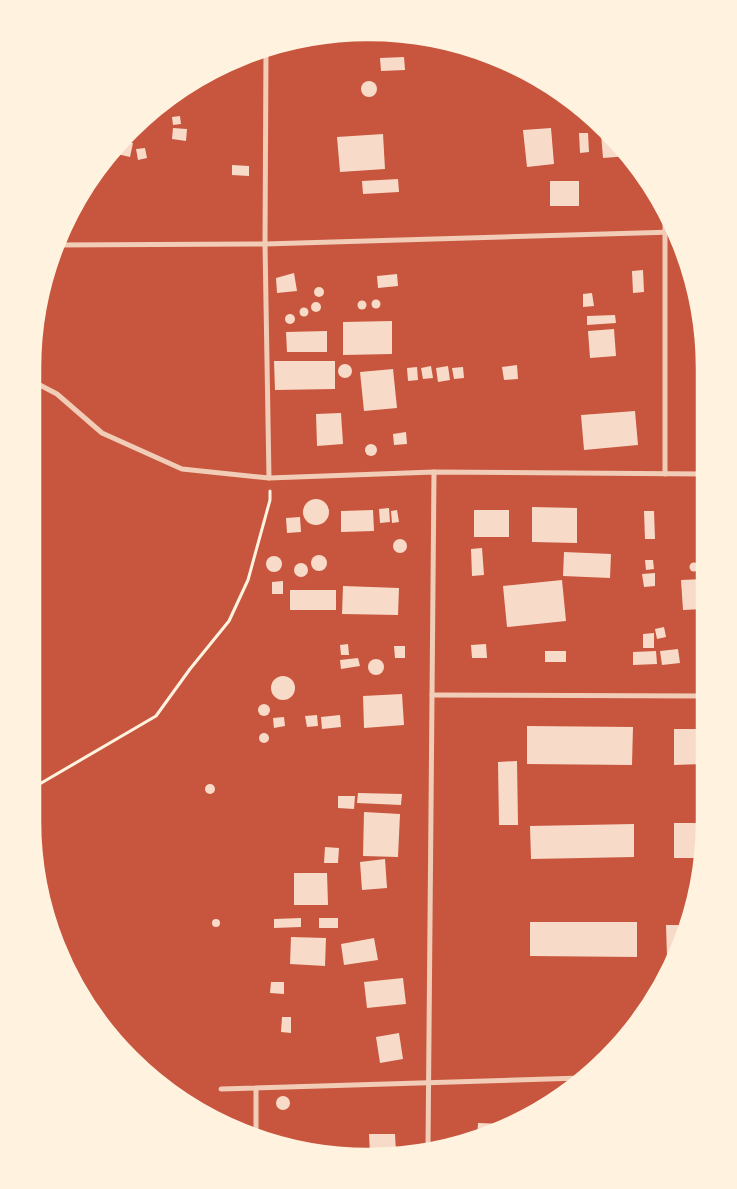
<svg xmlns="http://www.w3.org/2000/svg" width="737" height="1189" font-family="'Source Serif 4',serif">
  <rect width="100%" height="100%" fill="#c8553d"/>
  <g fill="#f7dbc8">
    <path d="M404,57L405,70L381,71L380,58Z"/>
    <circle cx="369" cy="89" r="8"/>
    <path d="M180,116L181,124L173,125L172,117Z"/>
    <path d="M173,128L187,129L186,141L172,139Z"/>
    <path d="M551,128L554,164L527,167L523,130Z"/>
    <path d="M579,133H588L589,152L580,153Z"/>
    <path d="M383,134L385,169L340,172L337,137Z"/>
    <path d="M601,134H609L622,146L629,156L603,158Z"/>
    <path d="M122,141L133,143L130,157L117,154Z"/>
    <path d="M145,148L147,158L138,160L136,149Z"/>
    <path d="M232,165L249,166V176L232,175Z"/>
    <path d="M398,179L399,192L363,194L362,181Z"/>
    <rect x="550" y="181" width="29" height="25"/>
    <path d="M689,269L694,281L695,285H690Z"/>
    <path d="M643,270L644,292L633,293L632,271Z"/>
    <path d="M294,273L297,291L277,293L276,278Z"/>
    <path d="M397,274L398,286L378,288L377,276Z"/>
    <circle cx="319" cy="292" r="5"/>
    <path d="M592,293L594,306L583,307V294Z"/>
    <circle cx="376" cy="304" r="4.5"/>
    <circle cx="362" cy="305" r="4.5"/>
    <circle cx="316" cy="307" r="5"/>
    <circle cx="304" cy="312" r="4.5"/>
    <circle cx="290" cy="319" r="5"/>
    <path d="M615,315L616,323L587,325V316Z"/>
    <path d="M392,321V354L343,355V322Z"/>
    <path d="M614,329L616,356L590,358L588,331Z"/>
    <path d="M327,331V352H287L286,332Z"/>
    <path d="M274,361H335V389L275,390Z"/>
    <circle cx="345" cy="371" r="7"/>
    <path d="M517,365L518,379L504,380L502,367Z"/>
    <path d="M431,366L433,378L423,379L421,368Z"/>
    <path d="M448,366L450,380L438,382L436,368Z"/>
    <path d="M417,367L418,380L408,381L407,368Z"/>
    <path d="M463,367L464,378L454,379L452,368Z"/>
    <path d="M393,369L397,408L364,411L360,372Z"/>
    <path d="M705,384V416H704L697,386Z"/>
    <path d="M635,411L638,445L584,450L581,415Z"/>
    <path d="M341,413L343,444L317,446L316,414Z"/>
    <path d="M406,432L407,444L394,445L393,434Z"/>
    <circle cx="371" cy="450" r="6"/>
    <circle cx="316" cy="512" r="13"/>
    <path d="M532,507L577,508V543L532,542Z"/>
    <path d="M389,508L390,522L380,523L379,509Z"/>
    <path d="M373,510L374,531L341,532V511Z"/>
    <path d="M397,510L399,522L392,523L391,511Z"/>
    <rect x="474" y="510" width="35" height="27"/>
    <path d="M644,511H654L655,539H645Z"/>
    <path d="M300,517L301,532L287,533L286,518Z"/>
    <circle cx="400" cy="546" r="7"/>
    <path d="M482,548L484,575L472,576L471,549Z"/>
    <path d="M564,552L611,554L610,578L563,576Z"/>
    <circle cx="319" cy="563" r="8"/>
    <circle cx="274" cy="564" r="8"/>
    <path d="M645,560H653L654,569L646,570Z"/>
    <circle cx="694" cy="567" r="4.5"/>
    <circle cx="301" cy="570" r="7"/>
    <path d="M655,573V586L644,587L642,574Z"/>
    <path d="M704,579V609L683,610L681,580Z"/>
    <path d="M562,580L566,621L507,627L503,586Z"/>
    <path d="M283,581V594H272V582Z"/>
    <path d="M343,586L399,588L398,615L342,614Z"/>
    <rect x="290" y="590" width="46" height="20"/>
    <path d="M664,627L666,637L657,639L655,629Z"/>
    <path d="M654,633V648H643V634Z"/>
    <path d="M348,644L349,655H341L340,645Z"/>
    <path d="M486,644L487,658H472L471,645Z"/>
    <path d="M394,646H405V658H395Z"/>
    <path d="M678,649L680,663L662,665L660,651Z"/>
    <rect x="545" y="651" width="21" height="11"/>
    <path d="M656,651L657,664L633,665V652Z"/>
    <path d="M698,654H704V664H699Z"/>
    <path d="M358,658L360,666L341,669L340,660Z"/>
    <circle cx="376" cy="667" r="8"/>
    <circle cx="283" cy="688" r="12"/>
    <path d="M402,694L404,725L364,728L363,696Z"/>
    <circle cx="264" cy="710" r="6"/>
    <path d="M317,715L318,726L307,727L305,716Z"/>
    <path d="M340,715L341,727L322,729L321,717Z"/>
    <path d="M284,717L285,726L274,728L273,718Z"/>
    <path d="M527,726L633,727L632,765L527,764Z"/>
    <path d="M674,729H703V764L674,765Z"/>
    <circle cx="264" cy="738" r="5"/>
    <path d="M517,761L518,825H499L498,762Z"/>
    <circle cx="210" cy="789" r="5"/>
    <path d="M358,793L402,794L401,805L357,803Z"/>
    <path d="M338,796H355L354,809L338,808Z"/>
    <path d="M364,812L400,814L398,857L363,856Z"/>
    <rect x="674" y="823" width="29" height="35"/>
    <path d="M634,824V857L531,859L530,826Z"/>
    <path d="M325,847L339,848L338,863H324Z"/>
    <path d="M385,859L387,888L362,890L360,862Z"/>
    <path d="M294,873H327L328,905H294Z"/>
    <path d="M301,918V927L274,928V919Z"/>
    <rect x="319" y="918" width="19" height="10"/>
    <circle cx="216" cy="923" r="4"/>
    <path d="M530,922H637V957L530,956Z"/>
    <path d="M666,925H687L680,949L676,956H667Z"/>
    <path d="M291,937L326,938L325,966L290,964Z"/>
    <path d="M374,938L378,960L344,965L341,944Z"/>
    <path d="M403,978L406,1004L367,1008L364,982Z"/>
    <path d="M271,982H284V994L270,993Z"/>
    <path d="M282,1017H291V1033L281,1032Z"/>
    <path d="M399,1033L403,1059L380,1063L376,1037Z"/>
    <circle cx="283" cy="1103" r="7"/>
    <path d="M478,1123L505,1124V1126L477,1140Z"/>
    <path d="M369,1134H395L396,1153L373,1157V1154L370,1155Z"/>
  </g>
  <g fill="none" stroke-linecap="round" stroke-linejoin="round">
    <path stroke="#fff3e0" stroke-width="3" d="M31,789L156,716L190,669L229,621L248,580L270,500V491"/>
    <g stroke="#f1ccb7" stroke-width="5">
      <path d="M266,48L265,244L269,478"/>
      <path d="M665,210V474"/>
      <path d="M55,245L265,244L674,232"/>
      <path d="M34,382L57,394L102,433L182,469L269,478L434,472L704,474"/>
      <path d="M432,695L704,696"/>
      <path d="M221,1089L581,1078"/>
      <path d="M256,1138V1089"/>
      <path d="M428,1148L434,472"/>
    </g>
  </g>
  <path d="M0 0H737V1189H0ZM368 40H369A328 328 0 0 1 697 368V821A328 328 0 0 1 369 1149H368A328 328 0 0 1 40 821V368A328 328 0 0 1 368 40Z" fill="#fff3e0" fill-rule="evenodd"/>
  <path fill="none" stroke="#fff3e0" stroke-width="2.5" d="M368 40H369A328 328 0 0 1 697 368V821A328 328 0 0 1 369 1149H368A328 328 0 0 1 40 821V368A328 328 0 0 1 368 40Z"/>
</svg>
